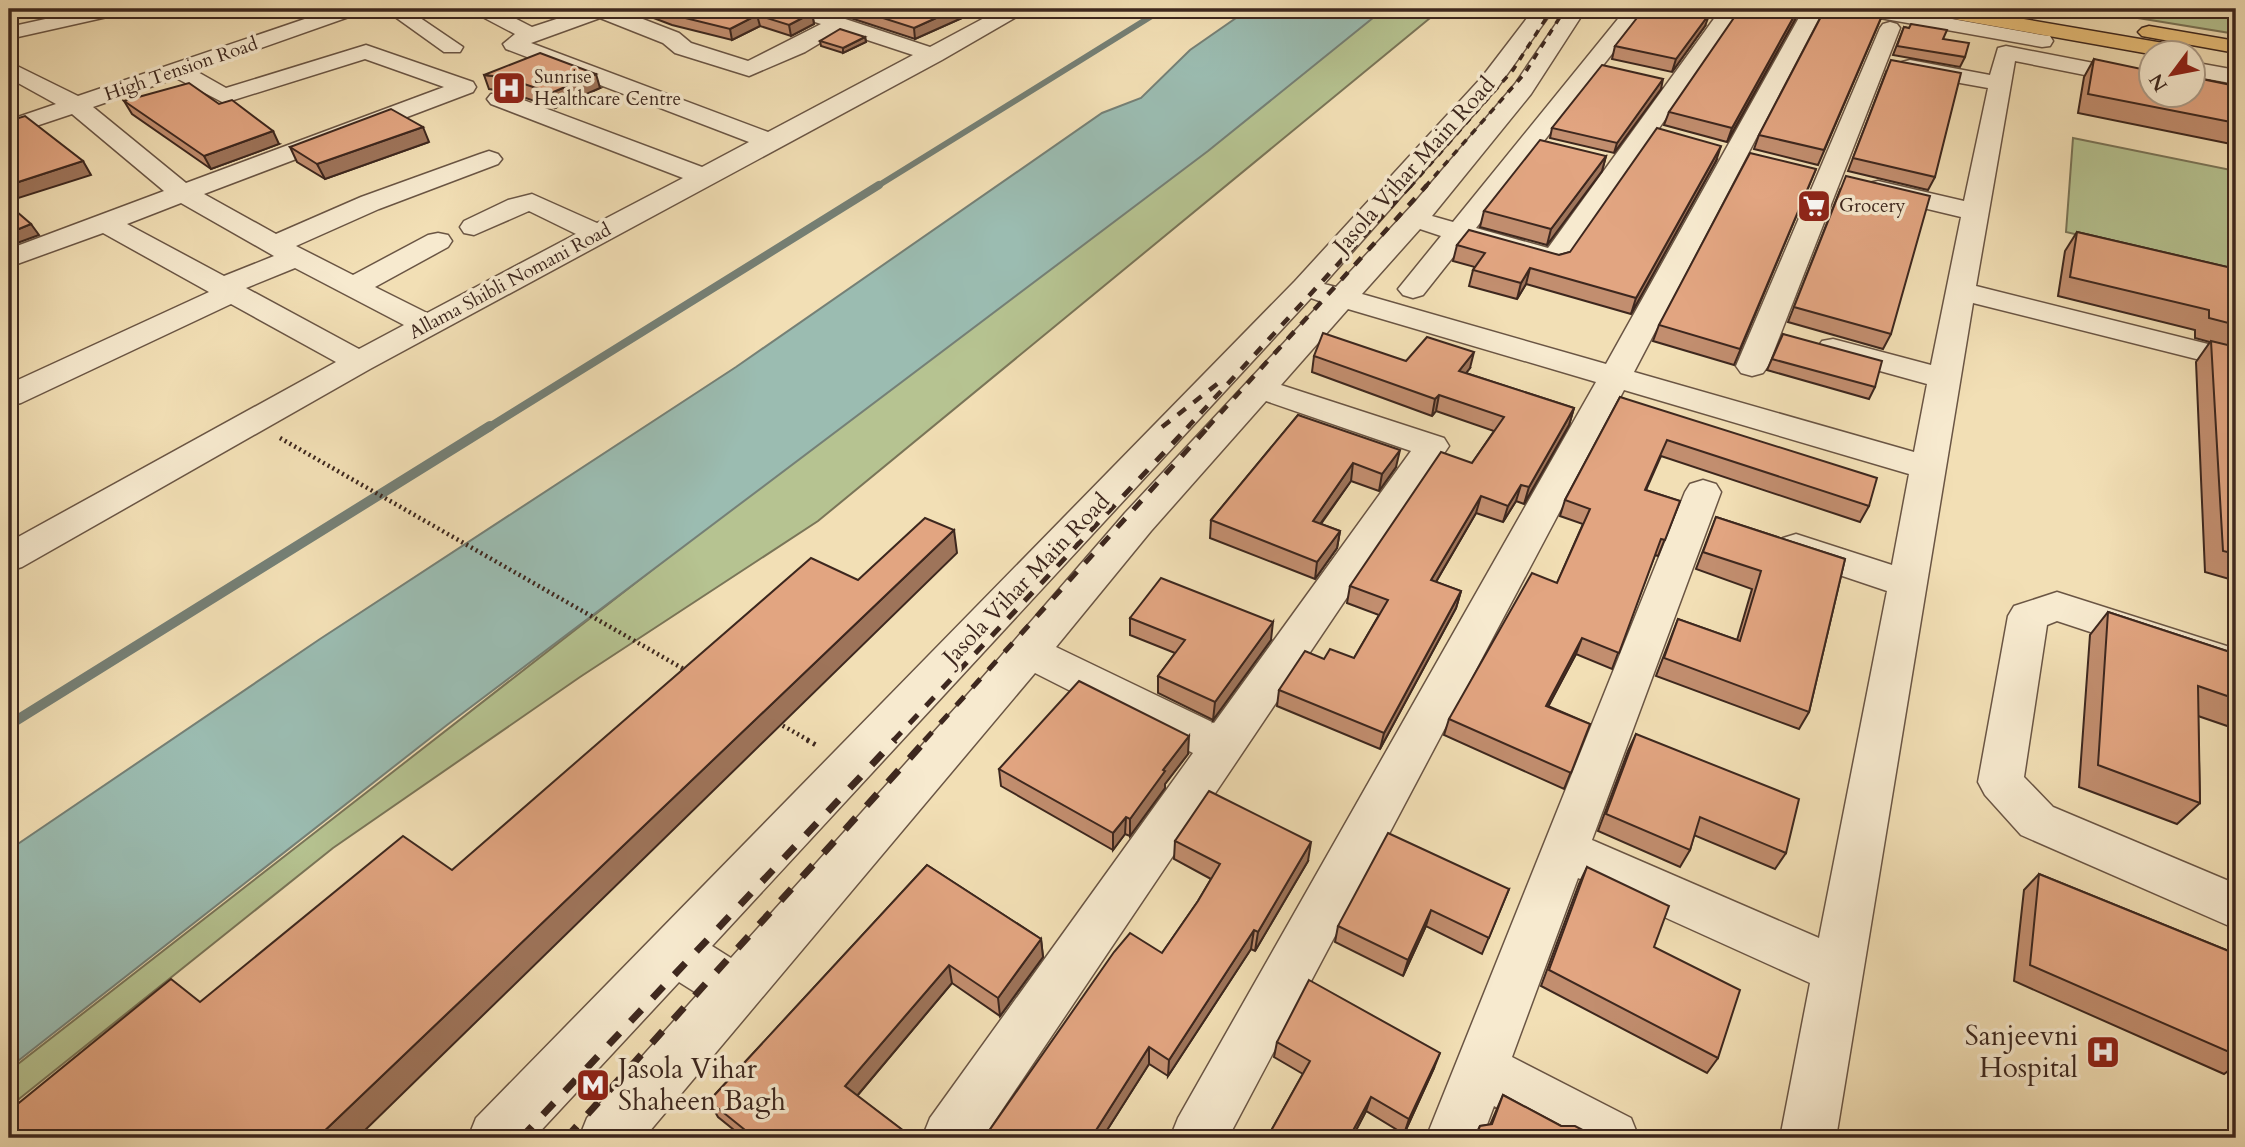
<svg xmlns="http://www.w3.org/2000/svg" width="2245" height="1147" font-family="Cardo,serif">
  <rect width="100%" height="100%" fill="#f2dfb5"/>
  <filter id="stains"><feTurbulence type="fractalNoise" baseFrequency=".00286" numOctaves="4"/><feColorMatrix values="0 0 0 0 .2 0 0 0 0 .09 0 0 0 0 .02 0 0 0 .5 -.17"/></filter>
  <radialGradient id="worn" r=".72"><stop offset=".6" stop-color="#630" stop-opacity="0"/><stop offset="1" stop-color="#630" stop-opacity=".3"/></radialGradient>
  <g fill="#b6c391" stroke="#7a7558" stroke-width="2">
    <path d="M1372,9H1441L818,521L580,677L333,848L9,1107V1071Z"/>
    <path d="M2083,9H2223L2236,12V34Z"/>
    <path d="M2073,138L2236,171V272L2066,232Z"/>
  </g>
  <path fill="#9bbcb1" stroke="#758076" stroke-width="2" d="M1249,9H1384L1208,151L447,725L9,1068V850L320,639L736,367L1102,113L1141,98L1190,50Z"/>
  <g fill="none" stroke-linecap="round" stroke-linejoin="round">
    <path stroke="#758076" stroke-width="6" d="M876,187L1163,9"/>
    <path stroke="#758076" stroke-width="8" d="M488,428L879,185"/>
    <path stroke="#758076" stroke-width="10" d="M9,725L490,426"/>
    <g stroke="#6a5544" stroke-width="3">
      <g id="minor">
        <path d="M91,9H128L125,13L9,39V27Z"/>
        <path d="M221,9H250L251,11L248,15L241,17L224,13Z"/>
        <path d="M334,9H363L360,13L196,71L226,88L366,45L473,82L476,87L473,92L204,194L276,234L361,197L480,154L489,151L498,154L502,159L498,164L379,209L296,246L353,275L428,235L438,233L448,235L452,241L448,247L375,287L427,313L576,234L529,211L474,235L464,233L460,227L464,221L508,200L532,194L597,223L683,178L491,104L487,99L491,94H507L702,167L749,142L506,49L503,44L515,34L475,13L472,9H497L532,27L587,9H617L679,33L691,43L748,61L821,24L788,13L785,9H815L930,47L1001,9H1026L1023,13L942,60L370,369L22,567L9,571V542L336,362L231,304L21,403L9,406V384L209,292L103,233L9,267V249L164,191L72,114L9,135V120L56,104L9,78V62L78,96ZM600,18L663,43L675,53L749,76L805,52L840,31L913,55L768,132L531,43ZM365,59L444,87L186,183L93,107L176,78L224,103ZM181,203L274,256L224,276L127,224ZM295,268L404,325L359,349L246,288Z"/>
        <path d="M384,9H407L463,47L460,52H444Z"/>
        <path d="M1534,9H1554L1498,87L1324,284L1336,287L1415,202L1515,84L1566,9H1586L1531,94L1432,216L1453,222L1626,9H1647L1476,228L1548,248L1721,9H1741L1565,265L1555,268L1465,242L1423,295L1413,298L1403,295L1398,289L1441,236L1420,229L1362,294L1606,364L1801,14L1804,10L1815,9L1821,14L1634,372L1914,452L1927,384L1822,355L1817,348L1822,341L1833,339L1931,365L1961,217L1869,195L1865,189L1869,183L1878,181L1964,201L1988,88L1910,74L1902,72L1899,67L1902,62L1910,60L1990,75L1998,48L2006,46L2150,74V88L2015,61L1976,286L2236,351V369L1973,303L1836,1138H1780L1810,983L1578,878L1512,1057L1631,1118L1639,1138H1554L1494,1106L1482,1138H1426L1685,492L1690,484L1703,480L1716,484L1721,492L1592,840L1819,938L1887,591L1783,556L1777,547L1783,538L1796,534L1892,565L1909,474L1624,390L1228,1138H1170L1178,1118L1596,382L1348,309L1281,385L1444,438L1449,446L983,1138H922L930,1118L1193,753L1035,673L644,1138H579L587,1118L698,994L679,982L534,1138H468L476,1118L1295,281L1482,77ZM1311,298L1322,302L1125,513L976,685L731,958L712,946ZM1266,401L1411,451L1214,723L1056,647L1151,531Z"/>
        <path d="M1853,9H1896L2042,35L2050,36L2053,41L2050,46L2042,47L1863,15L1856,13Z"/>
        <path d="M1890,22L1897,24L1900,28L1768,366L1763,373L1752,376L1741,373L1736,366L1880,28L1883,24Z"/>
        <path d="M2192,62L2236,70V84L2192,76Z"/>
        <path d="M2057,592L2236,649V680L2057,621L2047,625L2024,777L2053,807L2236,884V929L2021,835L1985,795L1978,782L2008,616L2014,606Z"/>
      </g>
    </g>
    <g stroke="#3d271e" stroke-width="3">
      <g id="major">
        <path d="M1922,9H1965L2175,45L2183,47L2186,52L2150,54L1932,15L1925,13Z"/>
        <path d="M2149,26L2236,41V53L2142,36L2138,32L2142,28Z"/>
      </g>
    </g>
    <g stroke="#3d271e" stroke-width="4.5" stroke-dasharray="2 3.5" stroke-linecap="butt">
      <path d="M280,438L689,672"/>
      <path d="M778,723L810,741"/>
    </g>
    <path stroke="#3d271e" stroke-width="5" stroke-dasharray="2.5 4.5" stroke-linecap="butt" d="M807,740L816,745"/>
    <use href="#minor" fill="#f7eacf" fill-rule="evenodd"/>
    <use href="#major" fill="#e9c07a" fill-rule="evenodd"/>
    <g stroke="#3d271e" stroke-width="3.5" stroke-dasharray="7 7" stroke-linecap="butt">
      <path d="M1410,187L1513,70L1552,9"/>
      <path d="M1425,187L1525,73L1565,9"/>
    </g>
    <g stroke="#3d271e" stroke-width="4.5" stroke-dasharray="10 10" stroke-linecap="butt">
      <path d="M1162,427L1221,381"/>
      <path d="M1187,428L1411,185"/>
      <path d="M1207,428L1427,185"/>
    </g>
    <g stroke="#3d271e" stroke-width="5" stroke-dasharray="12 12" stroke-linecap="butt">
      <path d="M893,741L1189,426"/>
      <path d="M924,741L1209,426"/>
    </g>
    <g stroke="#3d271e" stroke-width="7" stroke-dasharray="16 16" stroke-linecap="butt">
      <path d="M521,1138L895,740"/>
      <path d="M566,1138L926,740"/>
    </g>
  </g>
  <g fill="#c28e6f" stroke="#3d271e" stroke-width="2">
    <path d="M630,9H799L812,13L814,24L791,36L760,26L732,40L672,25Z"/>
    <path d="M823,9H982L915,39Z"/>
    <path d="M1797,16L1727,142L1664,125L1669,112Z"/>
    <path d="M1881,18L1818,165L1754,149L1759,135Z"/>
    <path d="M1705,26L1672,72L1612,59L1615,46Z"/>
    <path d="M1904,27L1943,39L1965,57L1960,67L1893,55Z"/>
    <path d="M865,37L866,42L843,53L821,46L820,41Z"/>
    <path d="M2094,59L2151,94L2197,78L2236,86V145L2078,113L2084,77Z"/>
    <path d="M1886,72L1935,177L1928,190L1848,171Z"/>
    <path d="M484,75L600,88L555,108L508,92L489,89Z"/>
    <path d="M1661,89L1614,153L1550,138L1552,128Z"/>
    <path d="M124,101L279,144L211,169L132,114Z"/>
    <path d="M429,142L325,179L297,162L290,147Z"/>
    <path d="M1606,156L1602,171L1547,245L1480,227L1484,211Z"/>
    <path d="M1716,161L1631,314L1526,284L1517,299L1469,286L1473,270L1475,267L1453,261L1457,245L1559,255L1570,252Z"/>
    <path d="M1816,169L1734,365L1653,341L1659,325Z"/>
    <path d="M1840,190L1891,334L1883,349L1788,322Z"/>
    <path d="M2077,232L2236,269V581L2205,572L2196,362L2210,342L2195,338V330L2058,296L2065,251Z"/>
    <path d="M1783,334L1875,387L1869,399L1767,370Z"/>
    <path d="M1314,356L1406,361L1470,368L1466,373L1574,408L1569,425L1524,504L1516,501L1503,522L1476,513L1436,582L1461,591L1456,608L1380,749L1277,706L1279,690L1324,659L1354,658L1379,615L1347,603L1350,586L1472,463L1494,431L1436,411L1432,416L1312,372Z"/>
    <path d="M1620,397L1869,506L1860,522L1661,456L1646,490L1680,501L1658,556L1655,555L1612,669L1576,654L1548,706L1590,724L1564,789L1444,735L1449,719L1557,583L1583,524L1560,516L1565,500Z"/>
    <path d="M1298,415L1396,467L1379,491L1351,481L1321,524L1340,531L1337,548L1315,579L1210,538L1211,520Z"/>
    <path d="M1716,517L1845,559L1809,712L1799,729L1656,676L1678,619L1737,640L1752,589L1696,569Z"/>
    <path d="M2108,612L2236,654V729L2198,716L2200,803L2177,824L2079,787L2090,635Z"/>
    <path d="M1130,618L1271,640L1213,720L1158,693V676L1175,653L1130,635Z"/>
    <path d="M1636,734L1786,853L1775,869L1694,835L1690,850L1680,867L1598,831L1628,751Z"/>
    <path d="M1188,754L1165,784V788L1130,836L1125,834L1113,850L1001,786L999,769Z"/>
    <path d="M1175,841L1308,861L1255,951L1251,949L1168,1076L1149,1064L1102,1138H984L1162,953L1198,901L1211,879L1174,859Z"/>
    <path d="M927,865L1041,939L1043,957L1000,1016L952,983L857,1096L913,1138H744L718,1117L709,1101Z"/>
    <path d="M1587,867L1654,947L1718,1058L1707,1073L1541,986L1579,884Z"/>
    <path d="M2039,874L2236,954V1065L2224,1074L2014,981L2024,890Z"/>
    <path d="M1509,889L1482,954L1426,926L1403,976L1335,942L1338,926Z"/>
    <path d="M1277,1042L1434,1068L1404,1134L1366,1111L1352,1138H1267L1303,1074L1274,1057Z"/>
    <path d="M1503,1095L1561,1126L1598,1138H1474L1480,1126L1490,1125Z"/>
  </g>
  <g fill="#9e745a" stroke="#3d271e" stroke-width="2">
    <path d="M956,9H982L915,39L914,28Z"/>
    <path d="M1798,9H1799L1797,16L1727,142L1732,128Z"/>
    <path d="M812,13L814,24L791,36L789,25Z"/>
    <path d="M1710,13L1705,26L1672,72L1676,59Z"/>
    <path d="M757,15L760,26L732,40L730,29Z"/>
    <path d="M865,37L866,42L843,53V48Z"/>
    <path d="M596,74L600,88L555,108L551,93Z"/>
    <path d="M1663,79L1661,89L1614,153L1617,143Z"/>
    <path d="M423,127L429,142L325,179L317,164Z"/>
    <path d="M273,131L279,144L211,169L204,156Z"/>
    <path d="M1721,146L1716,161L1631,314L1636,298Z"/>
    <path d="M1606,156L1602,171L1547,245L1551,229Z"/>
    <path d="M83,161L91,175L9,201V185Z"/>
    <path d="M31,224L39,235L9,246V233Z"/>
    <path d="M1530,268L1526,284L1517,299L1521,283Z"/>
    <path d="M1474,352L1470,368L1455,387L1459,371Z"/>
    <path d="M1439,395L1436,411L1432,416L1435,399Z"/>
    <path d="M1574,408L1569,425L1524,504L1529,487Z"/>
    <path d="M1400,450L1396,467L1379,491L1382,474Z"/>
    <path d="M1353,463L1351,481L1310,538L1313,521Z"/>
    <path d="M1521,485L1516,501L1503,522L1508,506Z"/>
    <path d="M1481,496L1476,513L1427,597L1431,580Z"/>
    <path d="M954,530L957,553L357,1138H317Z"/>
    <path d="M1340,531L1337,548L1315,579L1317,562Z"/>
    <path d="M1461,591L1456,608L1380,749L1384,733Z"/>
    <path d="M1273,622L1271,640L1213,720L1215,702Z"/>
    <path d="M1582,638L1576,654L1540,722L1546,706Z"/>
    <path d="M1189,736L1188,754L1165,784V788L1130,836V819L1163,770Z"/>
    <path d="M1126,817L1125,834L1113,850V833Z"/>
    <path d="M1311,842L1308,861L1255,951L1258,932Z"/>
    <path d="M1431,910L1426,926L1403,976L1408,960Z"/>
    <path d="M1254,930L1251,949L1168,1076L1169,1060Z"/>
    <path d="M1041,939L1043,957L1000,1016L998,998Z"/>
    <path d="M949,965L952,983L851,1103L845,1086Z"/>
    <path d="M1149,1047V1064L1102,1138H1091Z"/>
    <path d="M1440,1053L1434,1068L1404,1134L1409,1119Z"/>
    <path d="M1371,1097L1366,1111L1352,1138H1349Z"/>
  </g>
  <g fill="#e2a581" stroke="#3d271e" stroke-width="2">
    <path d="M655,9H799L812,13L789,25L757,15L730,29L669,14Z"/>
    <path d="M855,9H956L914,28Z"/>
    <path d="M1644,9H1689L1710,13L1676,59L1615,46Z"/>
    <path d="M1740,9H1798L1732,128L1669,112Z"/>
    <path d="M1825,9L1881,18L1824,150L1759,135Z"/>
    <path d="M1911,24L1947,30L1943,39L1969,43L1965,57L1897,46L1904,27L1909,28Z"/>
    <path d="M840,29L865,37L843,48L820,41Z"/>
    <path d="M540,53L596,74L551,93L503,77L484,75Z"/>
    <path d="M2094,59L2151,71V94H2193V74L2195,75L2197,78L2236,86V123L2088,94Z"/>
    <path d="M1891,60L1961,73L1935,177L1853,158Z"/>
    <path d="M1602,65L1663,79L1617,143L1552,128Z"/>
    <path d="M189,83L219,104L232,100L273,131L204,156L124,101Z"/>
    <path d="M391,109L423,127L317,164L290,147Z"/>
    <path d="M25,116L83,161L9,185V121Z"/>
    <path d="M1657,128L1721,146L1636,298L1530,268L1521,283L1473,270L1485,253L1457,245L1469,230L1559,255L1570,252Z"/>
    <path d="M1540,140L1606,156L1551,229L1484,211Z"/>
    <path d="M1750,153L1816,169L1740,349L1659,325Z"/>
    <path d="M1846,176L1930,196L1891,334L1794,307Z"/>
    <path d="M9,205L31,224L9,233Z"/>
    <path d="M2077,232L2236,269V325L2209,318V310L2070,277Z"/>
    <path d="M1323,333L1406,361L1427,337L1474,352L1459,371L1574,408L1529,487L1521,485L1508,506L1481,496L1431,580L1461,591L1384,733L1279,690L1305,651L1324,659L1330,649L1354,658L1388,600L1350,586L1441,452L1472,463L1504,417L1439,395L1435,399L1314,356Z"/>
    <path d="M1783,334L1882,361L1875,387L1772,359Z"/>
    <path d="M2211,341L2236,347V554L2223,551Z"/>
    <path d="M1620,397L1877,478L1869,506L1667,440L1645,490L1680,501L1665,540L1661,539L1619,653L1582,638L1546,706L1590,724L1571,773L1449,719L1532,573L1557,583L1590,509L1565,500Z"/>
    <path d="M1298,415L1400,450L1382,474L1353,463L1313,521L1340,531L1317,562L1211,520Z"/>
    <path d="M1716,517L1845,559L1809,712L1664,658L1678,619L1740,641L1761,571L1703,552Z"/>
    <path d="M925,518L954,530L317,1138H9V1111L171,979L200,1002L403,836L452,870L811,558L858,580Z"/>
    <path d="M1161,578L1273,622L1215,702L1158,676L1185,640L1130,618Z"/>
    <path d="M2108,612L2236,654V699L2198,686L2200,803L2098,765Z"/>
    <path d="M1079,681L1189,736L1163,770L1165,771L1130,819L1126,817L1113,833L999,769Z"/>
    <path d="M1636,734L1799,799L1786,853L1700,817L1690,850L1606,814Z"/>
    <path d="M1209,791L1311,842L1258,932L1254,930L1169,1060L1149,1047L1091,1138H984L1114,952L1130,933L1162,953L1198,901L1220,864L1175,841Z"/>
    <path d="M1388,833L1509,889L1489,938L1431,910L1408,960L1338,926Z"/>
    <path d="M927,865L1041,939L998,998L949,965L845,1086L913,1138H755L709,1101Z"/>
    <path d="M1587,867L1669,906L1654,947L1740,990L1718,1058L1549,970Z"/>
    <path d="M2039,874L2236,954V1055L2030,965Z"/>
    <path d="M1309,980L1440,1053L1409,1119L1371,1097L1349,1138H1267L1310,1061L1277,1042Z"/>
    <path d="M1503,1095L1561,1126H1575L1598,1138H1475L1480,1126L1492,1124Z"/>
  </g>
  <defs>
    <g id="hospital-square" transform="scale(1.75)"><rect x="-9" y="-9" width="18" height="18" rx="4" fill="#8f2418" stroke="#f7eacf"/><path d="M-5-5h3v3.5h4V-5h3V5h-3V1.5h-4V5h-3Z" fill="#fff"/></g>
    <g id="supermarket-square" transform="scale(1.75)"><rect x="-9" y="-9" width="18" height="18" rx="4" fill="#8f2418" stroke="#f7eacf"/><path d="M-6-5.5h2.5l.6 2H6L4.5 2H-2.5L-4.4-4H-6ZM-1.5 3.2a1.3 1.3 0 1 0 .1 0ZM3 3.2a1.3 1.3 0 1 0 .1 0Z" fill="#fff"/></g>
    <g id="metro-square" transform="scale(1.75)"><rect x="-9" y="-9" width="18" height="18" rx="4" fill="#8f2418" stroke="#f7eacf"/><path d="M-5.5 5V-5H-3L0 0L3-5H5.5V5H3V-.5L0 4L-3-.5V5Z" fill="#fff"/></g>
  </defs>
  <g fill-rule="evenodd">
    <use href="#hospital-square" x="509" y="88"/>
    <use href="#supermarket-square" x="1814" y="206"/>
    <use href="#hospital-square" x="2103" y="1052"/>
    <use href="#metro-square" x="593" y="1085"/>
  </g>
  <g text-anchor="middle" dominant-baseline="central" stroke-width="7" stroke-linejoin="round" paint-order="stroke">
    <g font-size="19" fill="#3d271e" stroke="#f7eacf">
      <text transform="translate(181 69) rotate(-19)">High Tension Road</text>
      <text transform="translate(510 281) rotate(-28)">Allama Shibli Nomani Road</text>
    </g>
    <g font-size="19" fill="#3d271e" stroke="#f7eacf" text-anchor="start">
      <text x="534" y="77">Sunrise<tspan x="534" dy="22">Healthcare Centre</tspan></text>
      <text x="1839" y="206">Grocery</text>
    </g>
    <g font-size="23" fill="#3d271e" stroke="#f7eacf">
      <text transform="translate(1414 165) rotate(-48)">Jasola Vihar Main Road</text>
      <text transform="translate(1026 579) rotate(-46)">Jasola Vihar Main Road</text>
    </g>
    <g font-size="28" fill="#3d271e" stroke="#f7eacf" text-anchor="end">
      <text x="2078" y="1036">Sanjeevni<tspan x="2078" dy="32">Hospital</tspan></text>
      <text x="618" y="1069" text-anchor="start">Jasola Vihar<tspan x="618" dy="32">Shaheen Bagh</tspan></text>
    </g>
  </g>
  <rect width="2245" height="1147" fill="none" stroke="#f2dfb5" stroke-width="35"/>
  <rect x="10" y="10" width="2224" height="1126" fill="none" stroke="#3d271e" stroke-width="3.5"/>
  <rect x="18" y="18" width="2210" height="1112" fill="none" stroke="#3d271e" stroke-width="2"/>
  <g transform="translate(2172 74) rotate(238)"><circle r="33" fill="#f7eacf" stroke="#ad9c88" stroke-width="2"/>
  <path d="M0-5L12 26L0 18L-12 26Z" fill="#8f2418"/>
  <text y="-10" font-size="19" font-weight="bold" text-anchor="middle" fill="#3d271e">N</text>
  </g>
  <rect width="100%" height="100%" filter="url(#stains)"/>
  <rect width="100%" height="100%" fill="url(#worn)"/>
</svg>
